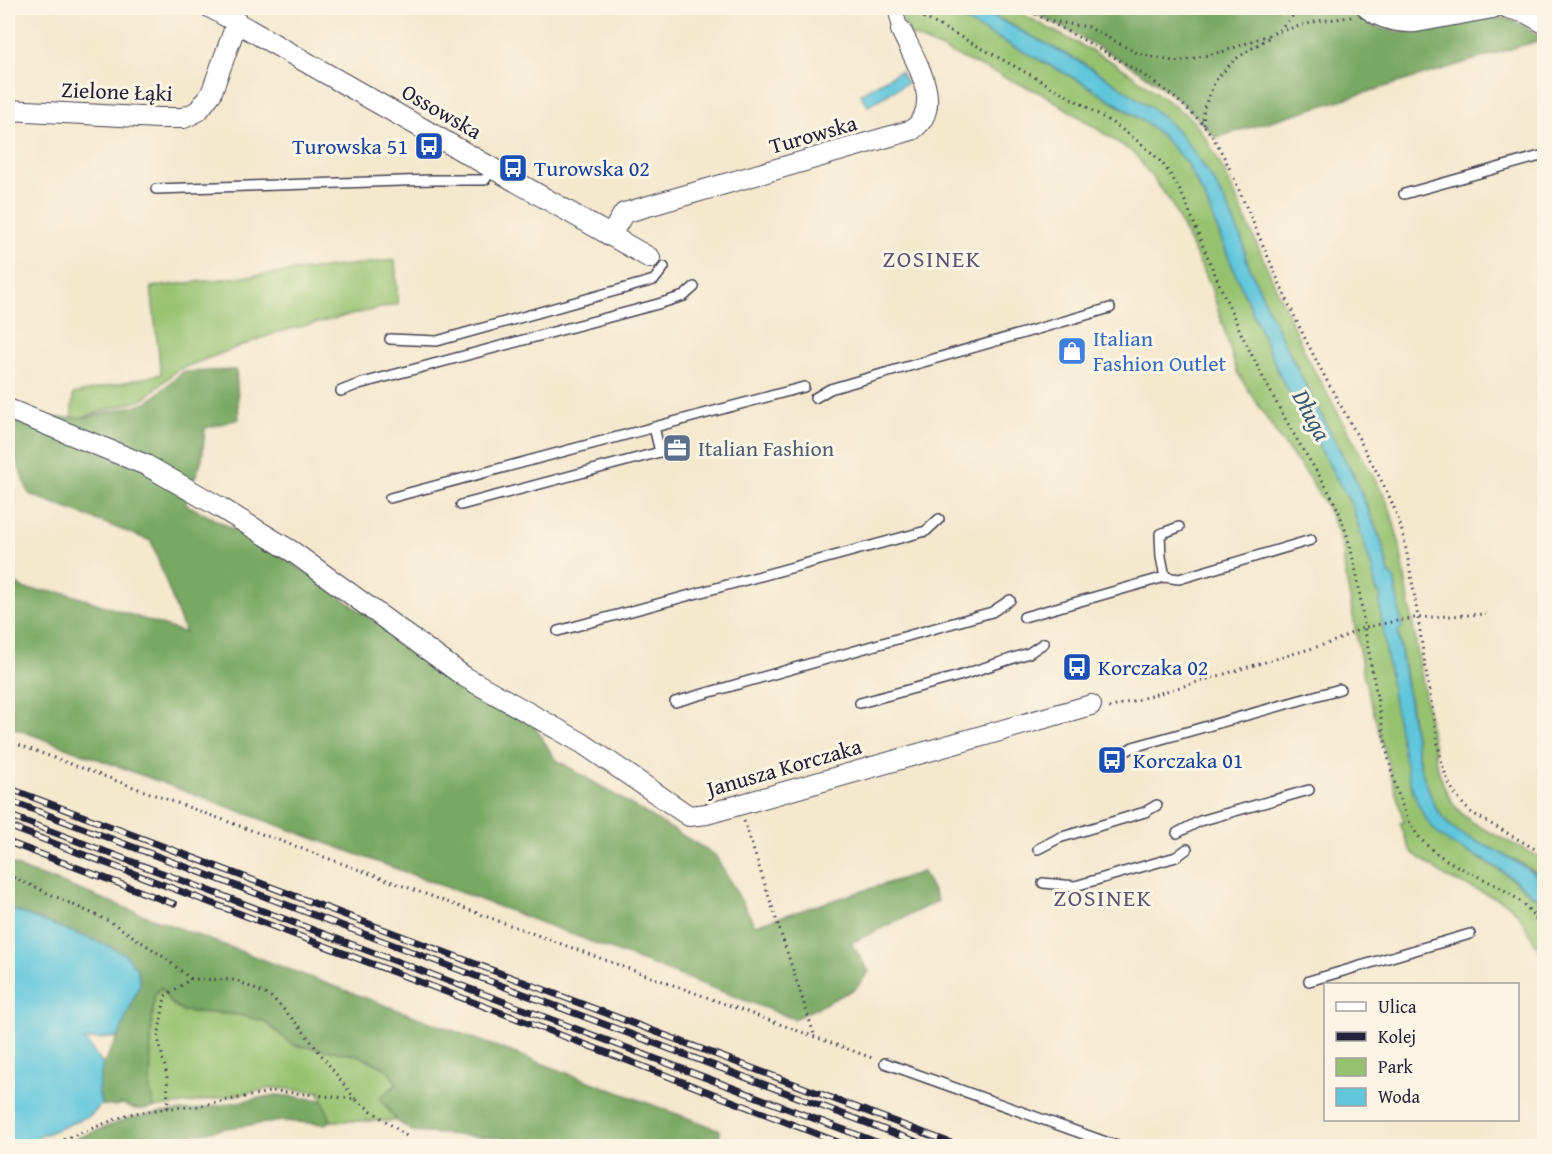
<svg xmlns="http://www.w3.org/2000/svg" width="1552" height="1154" font-family="'Gentium Book Plus',serif">
  <rect width="100%" height="100%" fill="#fcf5e5"/>
  <filter id="ink" filterUnits="userSpaceOnUse"><feTurbulence type="fractalNoise" baseFrequency=".0167" numOctaves="2"/><feDisplacementMap in="SourceGraphic" scale="12" xChannelSelector="R" yChannelSelector="G"/><feConvolveMatrix kernelMatrix="1 2 1 2 8 2 1 2 1" color-interpolation-filters="sRGB"/></filter>
  <filter id="wash" filterUnits="userSpaceOnUse"><feTurbulence type="fractalNoise" baseFrequency=".008" numOctaves="4" result="noise"/><feDisplacementMap in="SourceGraphic" scale="24" xChannelSelector="R" yChannelSelector="G"/><feGaussianBlur stdDeviation="1.35" result="paint"/><feColorMatrix in="noise" values="0 0 0 0 0 0 0 0 0 0 0 0 0 0 0 0 0 1.4 0 .05"/><feComposite in="paint" operator="in"/></filter>
  <g filter="url(#wash)">
    <rect width="100%" height="100%" fill="#f4e8cd"/>
    <g fill="#96c270" stroke="#5c7256" stroke-width="1.5">
      <path d="M904,8H940L1078,80L1148,124L1164,138L1185,161L1205,198L1228,256L1280,376L1352,506L1372,568L1376,589L1381,596L1380,603C1384,644 1392,684 1400,725C1406,758 1409,797 1430,824C1447,847 1475,854 1498,869C1514,879 1529,893 1544,905V959L1519,915L1505,902L1446,877L1410,851L1400,823L1404,822L1364,677L1345,572L1343,549L1337,530L1328,509L1306,473L1280,439L1237,372L1211,287L1170,201L1134,153L1047,96L910,35L902,17Z"/>
      <path d="M979,8H1011L1114,63L1130,73L1189,117L1198,127L1207,140L1225,173L1308,359L1382,492L1390,509L1399,542L1436,762C1440,777 1445,792 1454,805C1471,829 1519,844 1544,860V880C1519,855 1480,850 1453,828C1421,804 1417,747 1411,710C1407,684 1403,658 1398,633L1401,626L1395,582L1389,574L1382,543L1369,510L1355,479L1305,384L1272,318L1246,259L1243,243L1215,183L1193,151L1176,129L1110,80L1084,64Z"/>
      <path d="M395,260L398,304L278,332L177,370L144,399L83,417L71,429L73,394L161,374L151,287Z"/>
      <path d="M161,986L169,1002L183,1011L238,1015L264,1021L293,1045L358,1055L387,1069L397,1084L380,1098L397,1121H331L320,1092L274,1088L191,1103L154,1108L150,1091L151,1035L154,996Z"/>
    </g>
    <g fill="#78a862" stroke="#4d654e" stroke-width="1.5">
      <path d="M1026,8H1350C1384,44 1425,31 1467,22C1480,19 1494,16 1508,19C1522,23 1532,31 1544,39L1215,138C1168,77 1091,44 1026,8Z"/>
      <path d="M236,370L239,419L205,428L202,459L185,504L260,543L312,576L486,702L535,727L555,759L715,855L755,925L923,872L938,901L851,943L869,972L855,989L794,1019L481,900L8,726V723L11,724L8,714V578L24,589L66,593L185,633L151,541L29,494L8,437V420L88,417L147,403L183,372Z"/>
      <path d="M8,862L29,872L51,879L162,922L720,1130L719,1146C617,1147 515,1139 414,1132L397,1121L380,1098L397,1084L387,1069L358,1055L293,1045L264,1021L233,1014L183,1011L169,1002L161,987L154,996L151,1035L150,1091L154,1108C141,1110 135,1111 123,1104L114,1106L101,1105L98,1089L103,1065L118,1037L140,983L137,969L125,954L104,944L8,908Z"/>
      <path d="M276,1095L323,1100L331,1121L324,1124L283,1121L226,1128L157,1142L140,1146H57L129,1118L168,1112L195,1110Z"/>
    </g>
    <g fill="#5fc6dc" stroke="#40748c" stroke-width="1.5">
      <path d="M940,8H978L1084,64L1110,80L1153,109L1176,129L1193,151L1215,183L1230,212L1243,243L1246,259L1272,318L1305,384L1355,479L1382,543L1389,574L1393,577L1395,582L1400,614L1402,626L1398,633L1419,763L1434,805L1442,817L1451,827L1463,835L1501,853L1541,877L1544,880V905C1526,888 1504,871 1482,859C1468,852 1454,847 1442,837C1411,812 1405,760 1398,724C1391,688 1386,651 1381,615L1380,603L1381,596L1376,589L1372,568L1352,506L1280,376L1228,256L1205,198L1185,161L1164,138L1148,124L1103,95L1078,80Z"/>
      <path d="M900,71L907,83L868,106L860,94Z"/>
      <path d="M8,908L104,944L125,954L137,969L140,983L118,1037L85,1040L103,1065L98,1089L101,1105L91,1115L17,1146H8Z"/>
    </g>
  </g>
  <g filter="url(#ink)">
    <g fill="none" stroke-linecap="round" stroke-linejoin="round">
      <g stroke="#424051" stroke-width="12">
        <g id="service">
          <path d="M156,189L432,180H485L493,167"/>
          <path d="M1404,194L1544,155"/>
          <path d="M390,339L437,341L654,280L664,267"/>
          <path d="M341,391L359,384L658,304L684,296L694,287"/>
          <path d="M815,398L830,389L1110,308"/>
          <path d="M390,498L804,387"/>
          <path d="M461,505L660,452L654,427"/>
          <path d="M1165,577L1161,557L1160,534L1179,527"/>
          <path d="M1024,617L1165,577L1179,579L1311,540"/>
          <path d="M558,631L926,531L939,519"/>
          <path d="M675,702L992,612L1010,600"/>
          <path d="M860,703L959,676L1029,653L1044,643"/>
          <path d="M1123,753L1133,747L1340,689"/>
          <path d="M1177,833L1200,821L1309,790"/>
          <path d="M1038,849L1059,838L1145,812L1157,805"/>
          <path d="M1043,883L1075,886L1176,857L1187,849"/>
          <path d="M1309,981L1470,934"/>
          <path d="M885,1063L1117,1146"/>
        </g>
      </g>
      <g stroke="#424051" stroke-width="16">
        <path id="pedestrian" d="M898,8L897,16L901,30"/>
      </g>
      <g stroke="#424051" stroke-width="22">
        <g id="minor">
          <path d="M211,8L650,258"/>
          <path d="M1367,8C1381,19 1399,23 1416,22L1493,8"/>
          <path d="M1508,8L1526,13L1544,23"/>
          <path d="M8,110L159,118H184L198,111L211,94L237,22"/>
          <path d="M610,236L624,213L912,130C946,106 914,59 901,30"/>
          <path d="M8,409L146,465L221,508L293,552L465,677L582,743L689,816L707,814L1091,705"/>
        </g>
      </g>
      <g stroke="#424051" stroke-width="3" stroke-dasharray="1.5 4.5" stroke-linecap="butt">
        <path d="M185,8L194,13"/>
        <path d="M1025,8C1084,42 1150,70 1199,120C1220,141 1233,177 1245,204C1268,256 1289,308 1315,358C1332,391 1351,423 1368,456C1383,483 1398,510 1404,540C1416,595 1422,651 1432,707C1436,729 1438,753 1445,773C1450,788 1460,803 1472,813L1544,854"/>
        <path d="M913,12C960,36 1007,62 1054,88C1088,108 1123,127 1152,153C1179,177 1190,214 1203,246C1215,275 1228,304 1241,333C1259,370 1278,407 1299,443C1312,465 1328,487 1338,510C1344,525 1349,540 1352,555C1359,580 1361,606 1365,631C1371,664 1377,697 1383,730C1388,759 1396,795 1409,821C1432,868 1487,872 1522,903C1531,911 1538,921 1544,931"/>
        <path d="M1052,21L1088,27L1139,54L1178,62L1225,51L1277,32L1318,21L1352,17"/>
        <path d="M1279,30L1300,8"/>
        <path d="M1204,125L1203,110L1215,81L1234,60L1271,36"/>
        <path d="M1109,708L1330,643L1365,627L1413,618L1486,614"/>
        <path d="M8,741L875,1059"/>
        <path d="M744,821L815,1037"/>
        <path d="M8,875L111,922L161,955L191,979"/>
        <path d="M168,1108L167,1075L158,1038L165,996L191,979L236,980L273,998L300,1027L355,1099"/>
        <path d="M47,1146L129,1114L168,1108L193,1107L275,1091L355,1099L408,1137"/>
      </g>
      <use href="#service" stroke="#fff" stroke-width="9"/>
      <use href="#pedestrian" stroke="#fff" stroke-width="14"/>
      <use href="#minor" stroke="#fff" stroke-width="20"/>
      <g stroke="#22223b" stroke-width="7">
        <g id="rail">
          <path d="M8,788L959,1146"/>
          <path d="M8,800L928,1146"/>
          <path d="M8,815L887,1146"/>
          <path d="M8,826L621,1058L848,1146"/>
          <path d="M8,842L174,904"/>
        </g>
      </g>
      <use href="#rail" stroke="#fcf5e5" stroke-width="4.5" stroke-dasharray="14" stroke-linecap="butt"/>
    </g>
  </g>
  <defs>
    <g id="bus-square" transform="scale(1.5)"><rect x="-9" y="-9" width="18" height="18" rx="4" fill="#1a4fb4" stroke="#fcf5e5"/><path d="M-5-6H5V4H4V6H2V4H-2V6H-4V4H-5ZM-3.5-4V0h7V-4ZM-3.5 1.2v1.5H-2V1.2ZM2 1.2v1.5H3.5V1.2Z" fill="#fff"/></g>
    <g id="shop-square" transform="scale(1.5)"><rect x="-9" y="-9" width="18" height="18" rx="4" fill="#3f7fe0" stroke="#fcf5e5"/><path d="M-5-2.5h2.3a2.7 3.5 0 0 1 5.4 0H5L5.5 6h-11ZM-1.5-2.5h3a1.5 2.3 0 0 0-3 0Z" fill="#fff"/></g>
    <g id="office-square" transform="scale(1.5)"><rect x="-9" y="-9" width="18" height="18" rx="4" fill="#5c6f8a" stroke="#fcf5e5"/><path d="M-6-3h4V-5.5h4V-3h4V5H-6ZM-1-4.5V-3h2v-1.5ZM-6 0V1H6V0Z" fill="#fff"/></g>
  </defs>
  <g fill-rule="evenodd">
    <use href="#bus-square" x="429" y="146"/>
    <use href="#bus-square" x="513" y="168"/>
    <use href="#shop-square" x="1072" y="351"/>
    <use href="#office-square" x="677" y="448"/>
    <use href="#bus-square" x="1077" y="667"/>
    <use href="#bus-square" x="1112" y="760"/>
  </g>
  <g text-anchor="middle" dominant-baseline="central" stroke-width="6" stroke-linejoin="round" paint-order="stroke">
    <g font-size="22" fill="#22223b" stroke="#fcf5e5">
      <text transform="translate(117 91) rotate(2)">Zielone Łąki</text>
      <text transform="translate(442 111) rotate(30)">Ossowska</text>
      <text transform="translate(813 134) rotate(-16)">Turowska</text>
      <text transform="translate(784 767) rotate(-16)">Janusza Korczaka</text>
    </g>
    <g font-size="22" fill="#164399" stroke="#fcf5e5" text-anchor="start">
      <text x="408" y="146" text-anchor="end">Turowska 51</text>
      <text x="534" y="168">Turowska 02</text>
      <text x="1098" y="667">Korczaka 02</text>
      <text x="1133" y="760">Korczaka 01</text>
    </g>
    <g font-size="22" fill="#366cbe" stroke="#fcf5e5" text-anchor="start">
      <text x="1093" y="338">Italian<tspan x="1093" dy="25">Fashion Outlet</tspan></text>
    </g>
    <g font-size="22" fill="#4e5e75" stroke="#fcf5e5" text-anchor="start">
      <text x="698" y="448">Italian Fashion</text>
    </g>
    <g font-size="24" letter-spacing="1.5" fill="#5c5675" stroke="#fcf5e5">
      <text x="932" y="258">ZOSINEK</text>
      <text x="1103" y="897">ZOSINEK</text>
    </g>
    <g font-size="24" font-style="italic" fill="#375b73" stroke="#fcf5e5">
      <text transform="translate(1312 415) rotate(62)">Długa</text>
    </g>
  </g>
  <rect width="1552" height="1154" fill="none" stroke="#fcf5e5" stroke-width="30"/>
  <rect x="1324" y="983" width="195" height="138" fill="#fcf5e5" stroke="#a5a1a1" stroke-width="1.5"/>
  <rect x="1336" y="1002" width="30" height="9" fill="#ffffff" stroke="#a5a1a1" stroke-width="1.5"/>
  <text x="1378" y="1013" font-size="18" fill="#22223b">Ulica</text>
  <rect x="1336" y="1032" width="30" height="9" fill="#22223b" stroke="#a5a1a1" stroke-width="1.5"/>
  <text x="1378" y="1043" font-size="18" fill="#22223b">Kolej</text>
  <rect x="1336" y="1058" width="30" height="18" fill="#96c270" stroke="#a5a1a1" stroke-width="1.5"/>
  <text x="1378" y="1073" font-size="18" fill="#22223b">Park</text>
  <rect x="1336" y="1088" width="30" height="18" fill="#5fc6dc" stroke="#a5a1a1" stroke-width="1.5"/>
  <text x="1378" y="1103" font-size="18" fill="#22223b">Woda</text>
</svg>
